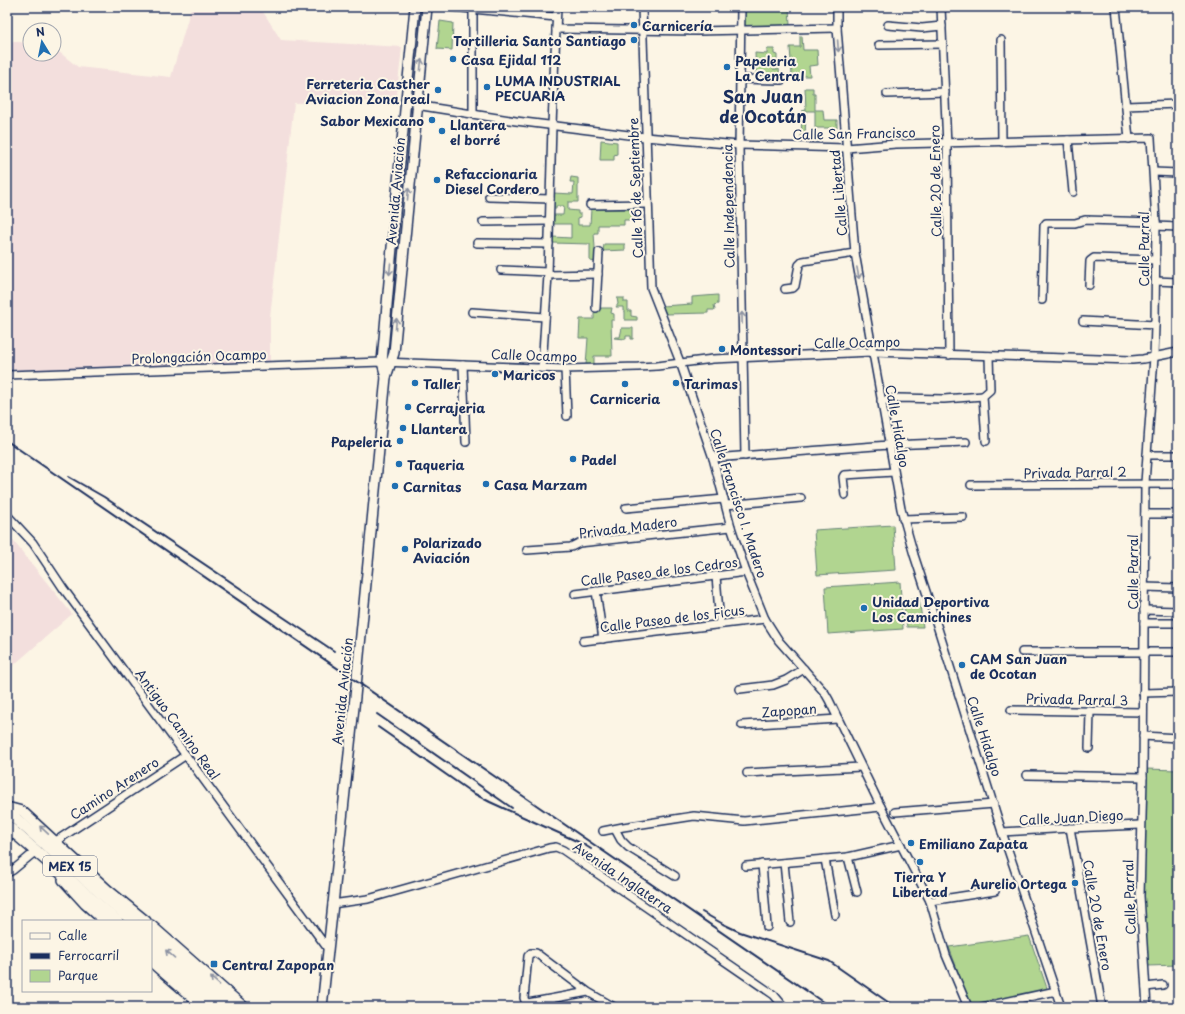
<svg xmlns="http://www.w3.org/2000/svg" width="1185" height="1014" font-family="'Playpen Sans',sans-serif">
  <rect width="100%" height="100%" fill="#fcf5e5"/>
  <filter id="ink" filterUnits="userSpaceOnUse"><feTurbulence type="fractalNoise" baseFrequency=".025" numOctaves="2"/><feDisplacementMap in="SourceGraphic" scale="8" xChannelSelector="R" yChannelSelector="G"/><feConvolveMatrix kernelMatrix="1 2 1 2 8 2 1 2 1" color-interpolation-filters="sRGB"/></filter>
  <g filter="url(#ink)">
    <g fill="#f3dfdd">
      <path d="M202,7H260L281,40L402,47L396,101L294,103L270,317V365L63,373L7,369V41L30,43V54H54V48L78,67L171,77L191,8Z"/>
      <path d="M7,533L72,614L7,671Z"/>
    </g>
    <g fill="#b1d590" stroke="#668277">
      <path d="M743,7H789L790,25L742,27Z"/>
      <path d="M440,21L453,23L452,50L437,49Z"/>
      <path d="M800,36H802L803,50H817L818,65L809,66L810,76H792L790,47H800Z"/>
      <path d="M767,49H774V54L777,55V61L773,62V69H779L780,76H756L755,53L767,54Z"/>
      <path d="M805,88H813V94H815V110H823L824,120H837V128H815V111H806L805,139H801L802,111L806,110Z"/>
      <path d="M601,140L617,142V154L614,155V160H600Z"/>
      <path d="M571,177L578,178V202H568V210L578,211V214H581V217L578,218V225H590L591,209H637V220H624V225H598V233H594L596,262L590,261V244L552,243L553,237L571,238V224H553V215H563L564,206H556V209H553V193L573,194L574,182H570Z"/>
      <path d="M604,244H625V250L603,251Z"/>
      <path d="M718,295V304L714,305L715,310H708V313L666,314L662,306L692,304V297Z"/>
      <path d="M617,298H624V302H628V311H631V316L637,317V320H625V311H623V307H616L618,304Z"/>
      <path d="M601,308H612L611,313L614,314V320H611L612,356H594V364L586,365L588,338H579L580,319H594V309H601Z"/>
      <path d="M622,328H633V339H631V336H626V339L614,338L615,337H620Z"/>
      <path d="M893,525L896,570L817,575L814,530Z"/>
      <path d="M900,582L903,629L828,634L825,587Z"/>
      <path d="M919,598L923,627H907L903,600Z"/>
      <path d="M1146,769L1178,770V965L1148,966L1142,895Z"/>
      <path d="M1029,936L1048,991L971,1007L949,947Z"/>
    </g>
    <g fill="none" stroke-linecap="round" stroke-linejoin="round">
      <g stroke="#1b2f5e" stroke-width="10">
        <g id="minor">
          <path d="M451,7L556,17"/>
          <path d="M642,7L651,288L680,362L713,458L731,527L746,572L765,619L779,641L825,693L829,700L881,807L930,901L946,955L968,1007"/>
          <path d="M741,7L739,147L745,456"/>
          <path d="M837,7V28L855,253L901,509L914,555L935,619L1002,832L1061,1007"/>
          <path d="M941,7L947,146L949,355"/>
          <path d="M1116,7L1129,139"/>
          <path d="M888,25L922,28L942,26"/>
          <path d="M556,29L697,31L837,28"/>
          <path d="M1001,40L1002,142"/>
          <path d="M879,45L943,44"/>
          <path d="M740,79L782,80"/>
          <path d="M887,94L945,92"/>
          <path d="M416,105L516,121L645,137L739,145L846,148L896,144L1151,138L1156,222L1155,325L1154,357L1145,483L1143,777L1140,896L1147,1007"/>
          <path d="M1126,106L1178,104"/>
          <path d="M473,114V9"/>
          <path d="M1068,140L1073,192"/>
          <path d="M1154,172L1178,173"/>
          <path d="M489,197L550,199"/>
          <path d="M590,205L647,204"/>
          <path d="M483,222L549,221"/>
          <path d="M1156,226L1178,227"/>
          <path d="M477,243L549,244"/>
          <path d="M501,270L548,272"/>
          <path d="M548,275L598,274"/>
          <path d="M1156,281L1178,282"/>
          <path d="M1089,285L1090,261L1094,258L1156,260"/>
          <path d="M785,289L793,288L795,286L799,265L803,261L855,253"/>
          <path d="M1042,300L1044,226L1046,223H1075L1085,220L1156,222"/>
          <path d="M596,308L599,252"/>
          <path d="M472,312L545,317"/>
          <path d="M1083,321L1155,325"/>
          <path d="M463,365L466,442"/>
          <path d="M542,368L548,275L552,125L557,7"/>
          <path d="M565,369L567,416"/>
          <path d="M7,375L382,362L565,369L638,367L657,366L713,359L872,352L1132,360L1143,359L1178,352"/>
          <path d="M881,401L898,398L944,399L983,396"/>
          <path d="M986,441L983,396L990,390L989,356"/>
          <path d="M1147,455H1178"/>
          <path d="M713,458L889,445L966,442"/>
          <path d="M971,485L1178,484"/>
          <path d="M845,495L843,477L844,475L894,472"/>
          <path d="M726,505L801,498"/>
          <path d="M626,508L724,499"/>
          <path d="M1145,514H1178"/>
          <path d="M7,515L33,543L63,588L328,949"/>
          <path d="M903,519L963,517"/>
          <path d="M527,550L571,547L579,543L731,527"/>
          <path d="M716,576L720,624"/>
          <path d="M1144,587L1178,588"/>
          <path d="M596,591L603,639"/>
          <path d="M575,594L746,572"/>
          <path d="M1144,610L1178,611"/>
          <path d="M1144,623H1178"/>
          <path d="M583,641L765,619"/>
          <path d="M1022,652H1178"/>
          <path d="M740,689L773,685L786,680L804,669"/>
          <path d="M1143,693L1178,692"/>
          <path d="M1011,710L1143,712"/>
          <path d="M742,725L838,719"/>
          <path d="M1143,736L1178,738"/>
          <path d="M1089,748L1090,711"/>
          <path d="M747,773L861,767"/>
          <path d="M1027,775L1143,777"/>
          <path d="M895,812L994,804"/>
          <path d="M1070,828L1102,1007"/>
          <path d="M615,829L621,840L628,847L675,876"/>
          <path d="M603,831L623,827L694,816L744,821L881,807"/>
          <path d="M1002,832L1070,828L1140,825"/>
          <path d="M56,841L186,755"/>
          <path d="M848,857L857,892"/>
          <path d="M825,859L835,915"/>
          <path d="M784,863L790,922"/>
          <path d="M762,864L767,927"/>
          <path d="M746,866L848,857L901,845"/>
          <path d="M7,873L13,870L36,851"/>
          <path d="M930,901L995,891"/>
          <path d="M332,904L368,899L549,848L556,847L563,850L774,995L784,1007"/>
          <path d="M1146,987L1163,985"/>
          <path d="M588,992L528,1003L525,1001L524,998L528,956L531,953H536L588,992L614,1007"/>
          <path d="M982,1007L1056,991"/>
        </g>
      </g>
      <g stroke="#1b2f5e" stroke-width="12">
        <g id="major">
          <path d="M386,377L382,362L395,213L415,7"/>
          <path d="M7,807L22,811L108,890L146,921"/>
          <path d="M63,880L85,904L104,921"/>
          <path d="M151,925L244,1007"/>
          <path d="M151,962L203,1007"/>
          <path d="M322,1007L354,707L386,377L394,353L427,7"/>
        </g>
      </g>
      <g stroke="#1b2f5e" stroke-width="14">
        <g id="highway">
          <path d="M7,811L133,921"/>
          <path d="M7,826L117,921"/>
          <path d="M151,937L231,1007"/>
          <path d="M151,950L217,1007"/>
        </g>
      </g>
      <use href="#minor" stroke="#fcf5e5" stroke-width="7"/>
      <use href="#major" stroke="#fcf5e5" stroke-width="9"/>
      <use href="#highway" stroke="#fcf5e5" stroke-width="11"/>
      <g stroke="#1b2f5e" stroke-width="2">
        <path d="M7,441L830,1007"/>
        <path d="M69,477L104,497L334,651"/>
        <path d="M377,714L512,808"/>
        <path d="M378,727L471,792L490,802L583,844L591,849"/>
        <path d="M702,912L723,924L740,932L829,961L895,1007"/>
      </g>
    </g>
    <defs><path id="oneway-shaft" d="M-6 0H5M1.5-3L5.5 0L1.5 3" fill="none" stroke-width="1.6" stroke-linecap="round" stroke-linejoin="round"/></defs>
    <g stroke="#8c92a2">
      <use href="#oneway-shaft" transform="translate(838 46) rotate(86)"/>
      <use href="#oneway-shaft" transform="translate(421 65) rotate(-84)"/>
      <use href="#oneway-shaft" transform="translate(408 194) rotate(-85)"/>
      <use href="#oneway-shaft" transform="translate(390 269) rotate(95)"/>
      <use href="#oneway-shaft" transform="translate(858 273) rotate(79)"/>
      <use href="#oneway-shaft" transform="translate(742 318) rotate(-91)"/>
      <use href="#oneway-shaft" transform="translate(396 324) rotate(-85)"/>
      <use href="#oneway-shaft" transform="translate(44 830) rotate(-137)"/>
      <use href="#oneway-shaft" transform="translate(170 954) rotate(-139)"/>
      <use href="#oneway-shaft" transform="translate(215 981) rotate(-139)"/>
    </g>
  </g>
  <g fill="#1f6fb2" stroke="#fcf5e5" stroke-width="1.5">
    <circle cx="634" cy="25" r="4"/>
    <circle cx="634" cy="40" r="4"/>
    <circle cx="453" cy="59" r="4"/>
    <circle cx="727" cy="67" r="4"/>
    <circle cx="487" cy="87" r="4"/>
    <circle cx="438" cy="90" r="4"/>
    <circle cx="432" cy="120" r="4"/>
    <circle cx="442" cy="131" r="4"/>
    <circle cx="437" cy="180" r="4"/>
    <circle cx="722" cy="349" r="4"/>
    <circle cx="495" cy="374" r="4"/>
    <circle cx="415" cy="383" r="4"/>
    <circle cx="676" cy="383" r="4"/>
    <circle cx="625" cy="384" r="4"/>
    <circle cx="408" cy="407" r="4"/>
    <circle cx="403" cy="428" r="4"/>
    <circle cx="400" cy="441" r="4"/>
    <circle cx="573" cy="459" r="4"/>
    <circle cx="399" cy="464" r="4"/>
    <circle cx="486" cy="484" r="4"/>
    <circle cx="395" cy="486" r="4"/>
    <circle cx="405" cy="549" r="4"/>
    <circle cx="864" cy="608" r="4"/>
    <circle cx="962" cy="665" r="4"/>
    <circle cx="911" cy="843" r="4"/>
    <circle cx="920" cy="862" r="4"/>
    <circle cx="1075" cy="883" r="4"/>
    <rect x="210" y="960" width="8" height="8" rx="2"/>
  </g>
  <g text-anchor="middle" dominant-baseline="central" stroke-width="4" stroke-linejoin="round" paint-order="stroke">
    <rect fill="#fcf5e5" stroke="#5e6a86" stroke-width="1" x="43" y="856" width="54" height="20" rx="3"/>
    <g font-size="12" font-weight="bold" fill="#1b2f5e">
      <text x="70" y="866">MEX 15</text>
    </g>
    <g font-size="13" font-weight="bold" fill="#1b2f5e" stroke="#fcf5e5" text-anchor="start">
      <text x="642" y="25">Carnicería</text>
      <text x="626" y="40" text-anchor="end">Tortilleria Santo Santiago</text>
      <text x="461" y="59">Casa Ejidal 112</text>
      <text x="735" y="60">Papeleria<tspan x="735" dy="15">La Central</tspan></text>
      <text x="495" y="80">LUMA INDUSTRIAL<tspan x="495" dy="15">PECUARIA</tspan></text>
      <text x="430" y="83" text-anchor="end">Ferreteria Casther<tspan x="430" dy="15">Aviacion Zona real</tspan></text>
      <text x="424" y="120" text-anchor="end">Sabor Mexicano</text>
      <text x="450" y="124">Llantera<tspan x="450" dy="15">el borré</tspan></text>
      <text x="445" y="173">Refaccionaria<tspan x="445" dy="15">Diesel Cordero</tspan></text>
      <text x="730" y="349">Montessori</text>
      <text x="503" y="374">Maricos</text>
      <text x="423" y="383">Taller</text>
      <text x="684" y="383">Tarimas</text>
      <text x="625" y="398" text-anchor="middle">Carniceria</text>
      <text x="416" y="407">Cerrajeria</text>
      <text x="411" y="428">Llantera</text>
      <text x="392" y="441" text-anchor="end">Papeleria</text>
      <text x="581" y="459">Padel</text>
      <text x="407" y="464">Taqueria</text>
      <text x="494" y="484">Casa Marzam</text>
      <text x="403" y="486">Carnitas</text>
      <text x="413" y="542">Polarizado<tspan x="413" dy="15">Aviación</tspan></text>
      <text x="872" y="601">Unidad Deportiva<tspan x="872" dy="15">Los Camichines</tspan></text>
      <text x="970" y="658">CAM San Juan<tspan x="970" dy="15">de Ocotan</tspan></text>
      <text x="919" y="843">Emiliano Zapata</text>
      <text x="920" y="876" text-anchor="middle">Tierra Y<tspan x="920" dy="15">Libertad</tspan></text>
      <text x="1067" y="883" text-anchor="end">Aurelio Ortega</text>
      <text x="222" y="964">Central Zapopan</text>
    </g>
    <g font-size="13" fill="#1b2f5e" stroke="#fcf5e5">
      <text transform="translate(854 133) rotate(-1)">Calle San Francisco</text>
      <text transform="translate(935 181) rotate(-91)">Calle 20 de Enero</text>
      <text transform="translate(635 188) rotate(-92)">Calle 16 de Septiembre</text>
      <text transform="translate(395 191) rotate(-85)">Avenida Aviación</text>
      <text transform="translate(838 193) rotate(-95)">Calle Libertad</text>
      <text transform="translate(728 206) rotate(-91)">Calle Independencia</text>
      <text transform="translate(1143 249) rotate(-90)">Calle Parral</text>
      <text transform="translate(857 342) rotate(-1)">Calle Ocampo</text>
      <text transform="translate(534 355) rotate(2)">Calle Ocampo</text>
      <text transform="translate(199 356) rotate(-2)">Prolongación Ocampo</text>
      <text transform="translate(898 426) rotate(80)">Calle Hidalgo</text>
      <text transform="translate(1075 472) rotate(-1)">Privada Parral 2</text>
      <text transform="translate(739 503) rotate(72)">Calle Francisco I. Madero</text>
      <text transform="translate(628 527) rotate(-7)">Privada Madero</text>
      <text transform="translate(659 571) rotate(-7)">Calle Paseo de los Cedros</text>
      <text transform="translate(1132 572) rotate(-90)">Calle Parral</text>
      <text transform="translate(672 618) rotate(-7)">Calle Paseo de los Ficus</text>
      <text transform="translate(342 691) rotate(-84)">Avenida Aviación</text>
      <text transform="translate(1077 699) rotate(1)">Privada Parral 3</text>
      <text transform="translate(789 710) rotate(-4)">Zapopan</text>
      <text transform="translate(178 724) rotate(54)">Antiguo Camino Real</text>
      <text transform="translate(985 736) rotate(72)">Calle Hidalgo</text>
      <text transform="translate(114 788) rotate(-33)">Camino Arenero</text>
      <text transform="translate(1071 817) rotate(-3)">Calle Juan Diego</text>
      <text transform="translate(623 877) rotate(34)">Avenida Inglaterra</text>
      <text transform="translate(1129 897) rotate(-92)">Calle Parral</text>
      <text transform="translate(1098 915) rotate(80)">Calle 20 de Enero</text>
    </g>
    <g font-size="17" font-weight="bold" fill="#1b2f5e" stroke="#fcf5e5">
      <text x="763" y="96">San Juan<tspan x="763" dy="20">de Ocotán</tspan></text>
    </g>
  </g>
  <rect width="1185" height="1014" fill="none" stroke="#fcf5e5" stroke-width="24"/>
  <rect x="12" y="12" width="1161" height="990" fill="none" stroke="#1b2f5e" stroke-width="1.5" filter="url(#ink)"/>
  <rect x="22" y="920" width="130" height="72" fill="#fcf5e5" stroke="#a2a6af"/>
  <rect x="30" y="933" width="20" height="6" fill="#fcf5e5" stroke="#a2a6af"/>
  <text x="58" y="940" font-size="12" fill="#1b2f5e">Calle</text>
  <rect x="30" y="953" width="20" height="6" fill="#1b2f5e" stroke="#a2a6af"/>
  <text x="58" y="960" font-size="12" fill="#1b2f5e">Ferrocarril</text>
  <rect x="30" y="970" width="20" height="12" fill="#b1d590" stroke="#a2a6af"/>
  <text x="58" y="980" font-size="12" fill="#1b2f5e">Parque</text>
  <g transform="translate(42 42) rotate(350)"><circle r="19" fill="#fcf5e5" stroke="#a2a6af"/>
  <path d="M0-3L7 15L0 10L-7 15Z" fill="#1f6fb2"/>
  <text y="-6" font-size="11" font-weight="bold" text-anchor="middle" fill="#1b2f5e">N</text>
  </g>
</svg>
